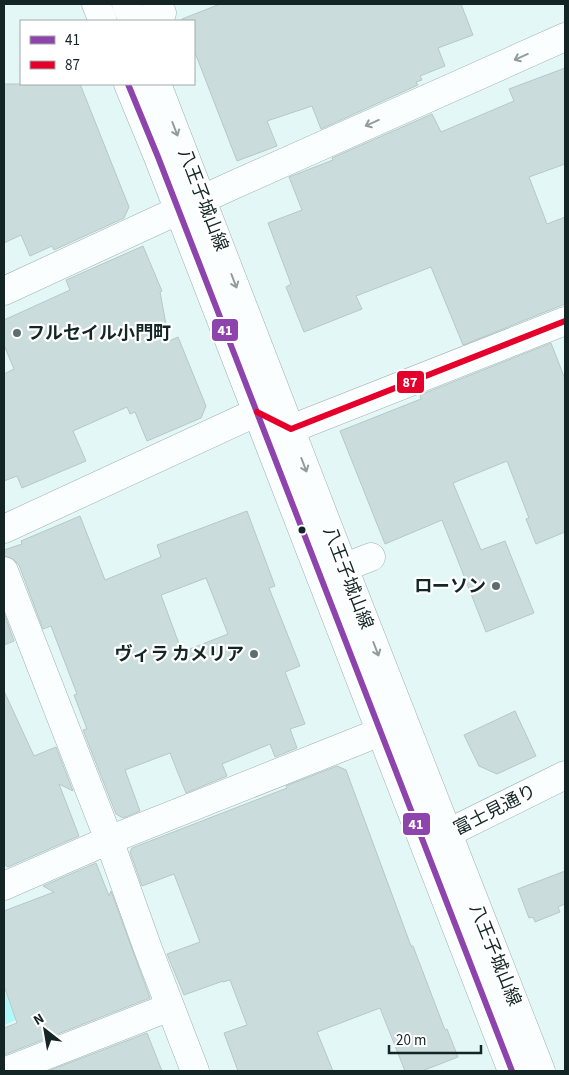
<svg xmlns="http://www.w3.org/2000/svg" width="569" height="1075" font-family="'Source Sans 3','Noto Sans JP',sans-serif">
  <rect width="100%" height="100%" fill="#e3f7f7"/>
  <path fill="#b0fafb" d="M4,990L16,1020L4,1025Z"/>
  <g fill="#cbdcdc" stroke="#b7c8c9" fill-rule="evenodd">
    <path d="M220,4H461L473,35L438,48L445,66L420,76L422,80L416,82L418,85L321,129L312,106L267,121L277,146L237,161L194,50V21H182V19Z"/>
    <path d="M565,68V164L529,177L547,224L565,217V304L463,345L431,267L356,296L362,309L304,332L286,287L291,284L268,223L302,210L289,177L333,160L332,158L432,114L441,132L514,101L509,89Z"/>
    <path d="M4,84H80L129,207L124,218L54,250L52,246L30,256L21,235L4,243Z"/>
    <path d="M143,246L162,291L160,292L169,341L178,337L206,406L201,418L147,441L135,412L130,414L127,407L73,431L86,461L22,488L17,476L4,481V374L14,369L4,345V320L70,290L66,280Z"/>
    <path d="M551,343L565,379V532L536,544L526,519L529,518L507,461L453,483L481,550L505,541L534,613L486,632L442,520L385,544L340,431L421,399L420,395Z"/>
    <path d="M247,511L275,586L269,588L300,666L285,672L305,724L290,729L297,748L275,757L270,744L222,764L227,776L186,793L170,753L125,770L140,811L123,818L116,814L83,730L87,729L74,695L77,694L51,626L43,629L19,565L13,559L4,556V550L22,544L21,541L80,516L105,580L161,557L157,545ZM206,578L228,634L182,652L161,595Z"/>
    <path d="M4,613L14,641L4,645Z"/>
    <path d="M4,691L34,756L56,747L73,791L59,784L79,836L8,867L4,864Z"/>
    <path d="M515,711L536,756L497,774L479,766L464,735Z"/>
    <path d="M337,766L346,770L411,946H413L445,1030L447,1029L458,1057L422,1071H405L380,1008L317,1032L333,1071H238L224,1033L247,1025L230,980L223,982V981L184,995L167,954L200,942L174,874L142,886L130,852L132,848L287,788L286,786Z"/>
    <path d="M96,863L109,896L111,891L150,998L4,1055V1028L17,1023L4,986V911L54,892L43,886Z"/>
    <path d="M565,871V904L558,907L560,912L535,922L533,917L529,918L518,889Z"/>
    <path d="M147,1033L162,1071H48Z"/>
  </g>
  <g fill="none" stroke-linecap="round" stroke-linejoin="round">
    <g stroke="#9fb0b0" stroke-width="29">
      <g id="street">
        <path d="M140,21L162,13"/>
        <path d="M4,291L229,187L565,37"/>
        <path d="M4,529L257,412L291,429L565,321"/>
        <path d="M4,571L109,840L148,949L195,1071"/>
        <path d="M322,576L371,557"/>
        <path d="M4,886L109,840L403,723"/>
        <path d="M6,1071L170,1007"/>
      </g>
    </g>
    <g stroke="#9fb0b0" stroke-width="29">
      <g id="secondary">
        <path d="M96,4L103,21"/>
        <path d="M126,4L133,21"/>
        <path d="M128,84L158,157L512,1071"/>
        <path d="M157,84L344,568L541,1071"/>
        <path d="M430,842L565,775"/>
      </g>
    </g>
    <use href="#street" stroke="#fbfefe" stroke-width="28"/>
    <use href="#secondary" stroke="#fbfefe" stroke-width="28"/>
    <g stroke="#fff" stroke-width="10">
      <path id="bus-1" d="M128,84L158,157L512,1071"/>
    </g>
    <g stroke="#fff" stroke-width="10">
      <path id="bus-2" d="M257,412L291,429L565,321"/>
    </g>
    <use href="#bus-1" stroke="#8e44ad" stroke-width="6"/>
    <use href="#bus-2" stroke="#e4002b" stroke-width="6"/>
  </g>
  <defs><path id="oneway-shaft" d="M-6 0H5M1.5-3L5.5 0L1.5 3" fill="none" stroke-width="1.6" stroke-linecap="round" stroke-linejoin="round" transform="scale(1.25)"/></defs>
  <g stroke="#939c9c">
    <use href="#oneway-shaft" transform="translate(521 57) rotate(156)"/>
    <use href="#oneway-shaft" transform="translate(372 123) rotate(156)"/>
    <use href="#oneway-shaft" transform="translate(175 129) rotate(69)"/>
    <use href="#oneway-shaft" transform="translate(234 281) rotate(69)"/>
    <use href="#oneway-shaft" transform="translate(304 465) rotate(69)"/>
    <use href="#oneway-shaft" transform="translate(376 649) rotate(69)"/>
  </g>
  <g fill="#5c6e6e" stroke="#fff" stroke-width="2">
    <circle cx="17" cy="333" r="5"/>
    <circle cx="496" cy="586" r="5"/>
    <circle cx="254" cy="654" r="5"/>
  </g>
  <circle fill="#132525" stroke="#fff" stroke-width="2" cx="302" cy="530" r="4.5"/>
  <g text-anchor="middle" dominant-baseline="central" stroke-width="4.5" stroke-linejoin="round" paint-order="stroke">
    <g font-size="18" fill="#132525" stroke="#fff">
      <text transform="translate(203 200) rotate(69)">八王子城山線</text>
      <text transform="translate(348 578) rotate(69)">八王子城山線</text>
      <text transform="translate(495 810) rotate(-27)">富士見通り</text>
      <text transform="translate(495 955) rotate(68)">八王子城山線</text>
    </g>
    <g font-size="18" font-weight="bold" fill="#132525" stroke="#fff" text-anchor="end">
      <text x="27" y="333" text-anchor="start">フルセイル小門町</text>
      <text x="486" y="586">ローソン</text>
      <text x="244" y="654">ヴィラ カメリア</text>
    </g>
  </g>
  <g stroke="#fff" stroke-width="2">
    <rect x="211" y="318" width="28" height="24" rx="5" fill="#8e44ad"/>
    <rect x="396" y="370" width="29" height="24" rx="5" fill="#e4002b"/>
    <rect x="402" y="812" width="29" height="24" rx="5" fill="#8e44ad"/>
  </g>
  <g font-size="14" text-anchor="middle" font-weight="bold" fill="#fff">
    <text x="225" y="335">41</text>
    <text x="410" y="387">87</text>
    <text x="416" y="829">41</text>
  </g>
  <rect width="569" height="1075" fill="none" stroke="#132525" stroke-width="10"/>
  <rect x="20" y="20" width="175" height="65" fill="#ffffff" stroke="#a1a8a8"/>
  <rect x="30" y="36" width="25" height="8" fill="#8e44ad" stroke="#a1a8a8"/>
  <text x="65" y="45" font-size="15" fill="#132525">41</text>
  <rect x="30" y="61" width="25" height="8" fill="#e4002b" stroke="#a1a8a8"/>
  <text x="65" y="70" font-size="15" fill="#132525">87</text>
  <g transform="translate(45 1030) rotate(329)" stroke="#ffffff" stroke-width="4" paint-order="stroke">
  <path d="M0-4L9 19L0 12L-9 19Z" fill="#132525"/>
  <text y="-8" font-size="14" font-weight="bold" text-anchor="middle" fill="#132525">N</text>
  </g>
  <path d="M389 1045v8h92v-8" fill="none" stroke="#132525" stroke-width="2.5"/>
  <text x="396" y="1045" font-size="15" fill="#132525" stroke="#ffffff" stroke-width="4" paint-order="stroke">20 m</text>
</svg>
